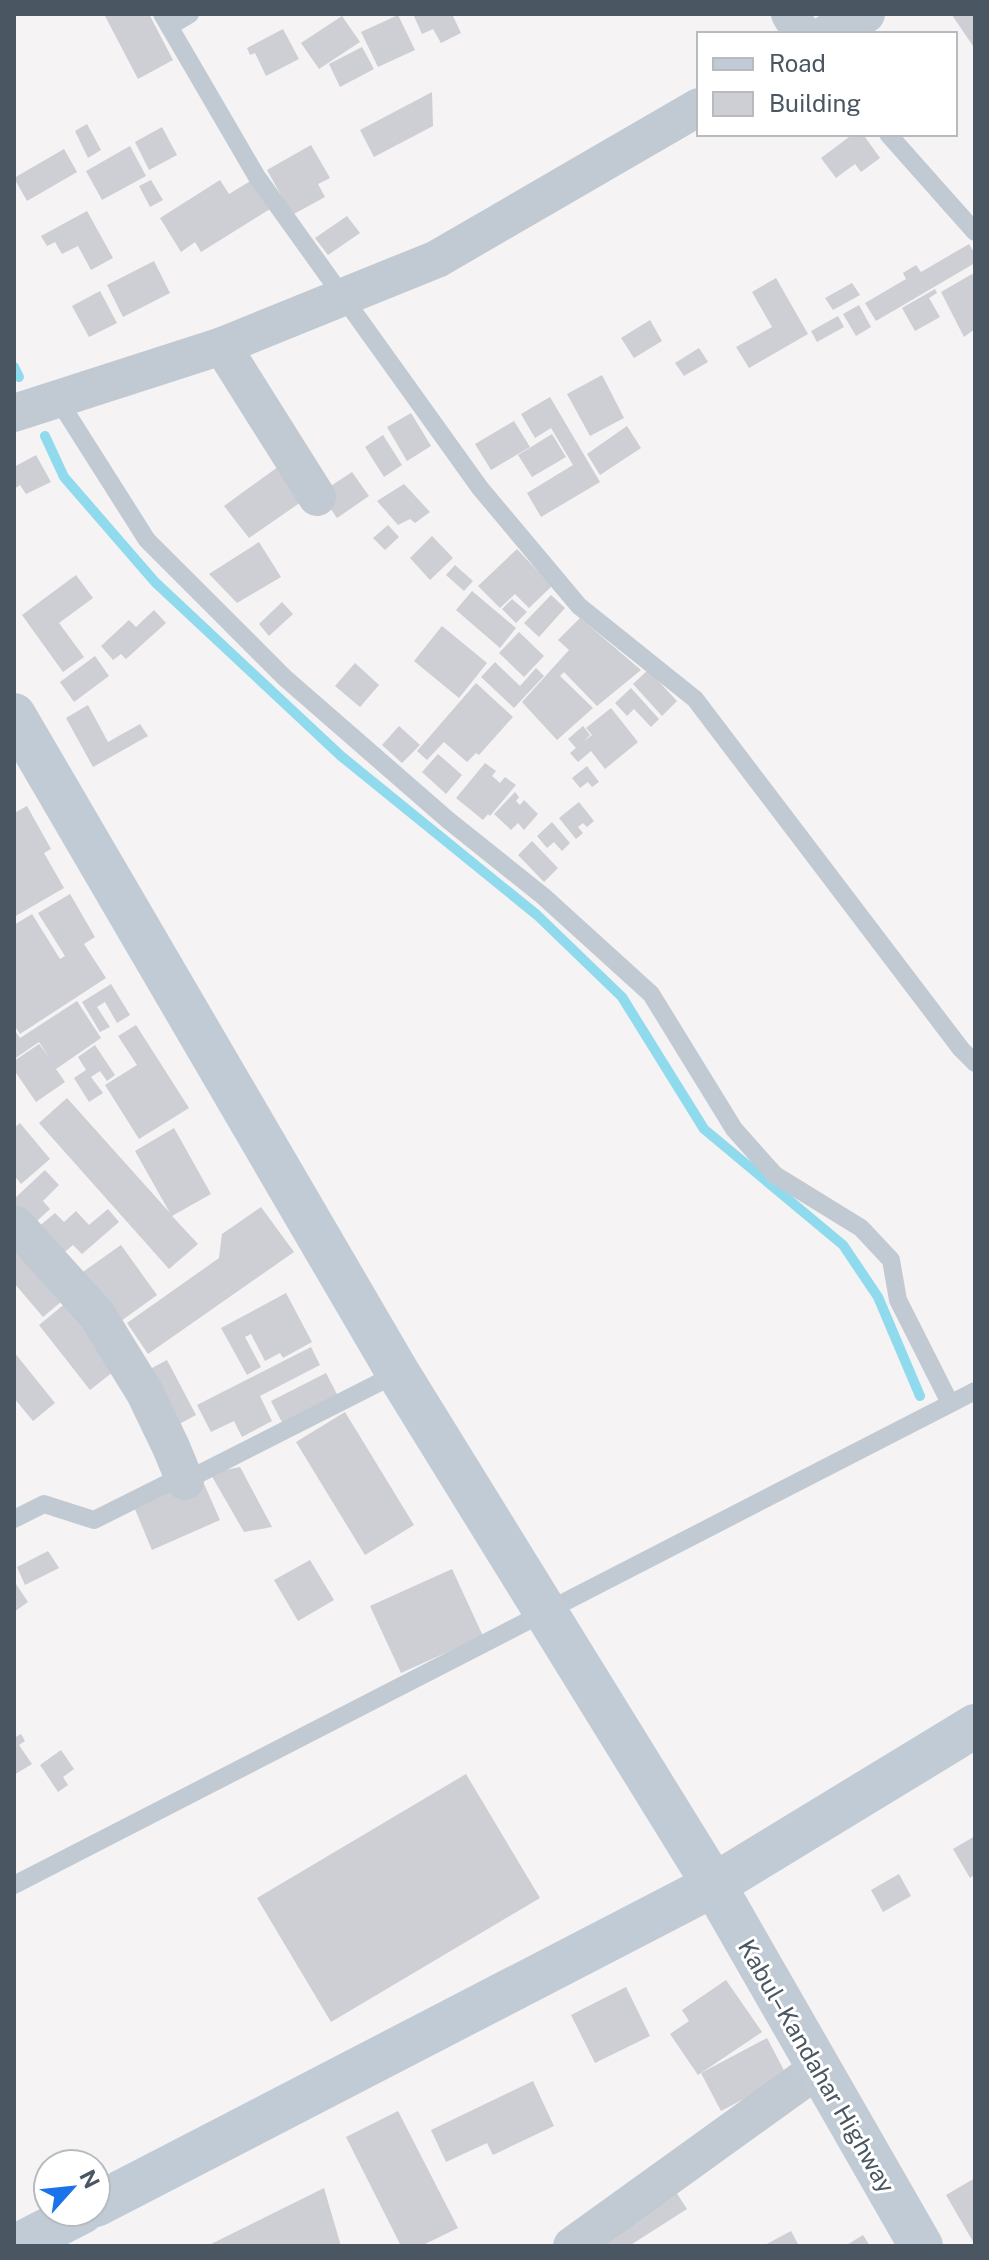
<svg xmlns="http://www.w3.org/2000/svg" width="989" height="2260" font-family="'Public Sans',sans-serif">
  <rect width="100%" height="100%" fill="#f5f3f3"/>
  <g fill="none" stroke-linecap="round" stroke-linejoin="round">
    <g stroke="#90daee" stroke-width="10">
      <path d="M14,367L19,377"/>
      <path d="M45,436L64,477L155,582L341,756L537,915L622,997L704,1129L843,1245L878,1297L920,1396"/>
    </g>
  </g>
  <g fill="#cdcfd5">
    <path d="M110,14H149L173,60L138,79L105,16Z"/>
    <path d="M413,14H452L461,33L441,43L433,29L422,34Z"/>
    <path d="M954,14H975V49L952,15Z"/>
    <path d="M398,15L415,50L378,67L361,32Z"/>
    <path d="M342,16L360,42L319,69L301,43Z"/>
    <path d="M283,29L299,59L266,76L255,53L250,55L247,48Z"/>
    <path d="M362,47L374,69L340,87L329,64Z"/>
    <path d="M432,92L433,126L374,157L360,130Z"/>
    <path d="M87,124L101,150L88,158L75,131Z"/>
    <path d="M162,127L177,155L149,170L135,142Z"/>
    <path d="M853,134H869L865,137L880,158L861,172L855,164L836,178L821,158Z"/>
    <path d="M311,145L330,178L318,184L325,197L292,215L267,170Z"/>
    <path d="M130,146L146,176L102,200L86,171Z"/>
    <path d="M64,149L77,172L27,201L14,178Z"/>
    <path d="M151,180L163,200L150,207L139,186Z"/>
    <path d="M220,180L229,194L252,180L270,209L201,252L195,242L181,252L160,218Z"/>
    <path d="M87,211L113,258L91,270L78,246L62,254L55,242L47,246L41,236Z"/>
    <path d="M347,216L360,233L328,255L315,238Z"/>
    <path d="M969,244L975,254V263L876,321L865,303L906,279L903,273L916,265L921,272Z"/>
    <path d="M154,261L170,293L123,317L107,285Z"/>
    <path d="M972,274L975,278V329L964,337L941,292Z"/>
    <path d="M776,278L808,334L749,368L736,347L772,327L752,292Z"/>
    <path d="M852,283L860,295L833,310L825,298Z"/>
    <path d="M935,289L937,293L929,298L940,317L915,331L902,308Z"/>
    <path d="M100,291L117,323L89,337L72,306Z"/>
    <path d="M859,305L871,327L856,336L843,314Z"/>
    <path d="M838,316L844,327L817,342L811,331Z"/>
    <path d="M650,320L662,341L634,358L621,338Z"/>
    <path d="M699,348L708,362L684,376L675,363Z"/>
    <path d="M602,375L624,418L590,436L567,394Z"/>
    <path d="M550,397L600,482L541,517L527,493L573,465L551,428L535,438L521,414Z"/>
    <path d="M411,413L431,446L407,461L387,427Z"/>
    <path d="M514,421L530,447L491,470L475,444Z"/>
    <path d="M627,426L641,448L600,475L587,454Z"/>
    <path d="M552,434L566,457L532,477L518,455Z"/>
    <path d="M383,435L402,465L384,477L365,447Z"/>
    <path d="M36,455L51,482L26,494L20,485L14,489V467Z"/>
    <path d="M282,464L304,500L249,538L224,506Z"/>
    <path d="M352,472L369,496L337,518L320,493Z"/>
    <path d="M404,484L430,512L415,523L410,519L398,525L377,501Z"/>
    <path d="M388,525L399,537L385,550L373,538Z"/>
    <path d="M432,536L453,558L430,580L410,558Z"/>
    <path d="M259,542L281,577L237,603L209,574Z"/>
    <path d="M517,549L552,586L529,608L515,594L500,608L478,586Z"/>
    <path d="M455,565L473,581L464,591L446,575Z"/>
    <path d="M76,575L93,598L59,623L84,657L63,672L22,615Z"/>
    <path d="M472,591L516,628L500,648L456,610Z"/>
    <path d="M551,595L565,608L539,637L524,623Z"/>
    <path d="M512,599L527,612L516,623L502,609Z"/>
    <path d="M282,602L293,614L269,636L259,624Z"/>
    <path d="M154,610L166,623L126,659L121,654L113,660L101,646L129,620L136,627Z"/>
    <path d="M580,618L641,670L597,706L564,672L560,676L593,708L557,740L522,702L569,650L558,640Z"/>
    <path d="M442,626L487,663L459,698L414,661Z"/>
    <path d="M519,632L544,656L524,677L499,653Z"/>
    <path d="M95,656L109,676L74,702L60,682Z"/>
    <path d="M495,662L520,686L536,668L544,676L514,708L481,677Z"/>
    <path d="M355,663L379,685L360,707L335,686Z"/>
    <path d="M648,670L677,701L662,716L633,684Z"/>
    <path d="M476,683L513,717L479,755L476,753L467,762L444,742L427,760L417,751Z"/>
    <path d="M631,688L659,719L651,727L634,709L627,716L615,703Z"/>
    <path d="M88,705L108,742L140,724L148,736L93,767L66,718Z"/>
    <path d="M611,708L638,742L605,769L591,751L578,762L570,753L576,748L568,739L583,726L590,735L583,742L592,735L586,728Z"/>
    <path d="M399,726L420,745L402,763L382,745Z"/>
    <path d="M438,754L462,775L446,794L422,772Z"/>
    <path d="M485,763L496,771L492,776L500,783L505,777L516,785L490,816L488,814L483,820L456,798Z"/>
    <path d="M587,766L599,782L592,787L588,782L580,788L572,778Z"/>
    <path d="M515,792L519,797L516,801L520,805L524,800L538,814L524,830L518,823L511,830L494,814Z"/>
    <path d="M579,802L594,821L587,827L583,823L578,827L583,833L576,839L559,818Z"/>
    <path d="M27,806L51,849L44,853L64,888L14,917V813Z"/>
    <path d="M552,822L570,843L562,851L554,842L547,848L537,836Z"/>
    <path d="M532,841L558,868L544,882L518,855Z"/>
    <path d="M70,894L95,937L84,944L106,978L20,1034L14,1025V925L32,914L60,959L65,956L38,913Z"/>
    <path d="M111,984L130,1015L117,1023L105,1002L97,1007L110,1027L100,1032L82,1002Z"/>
    <path d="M77,1001L101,1038L56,1069L65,1082L36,1102L14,1070V1061L39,1044L49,1057L39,1042L14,1059V1029L20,1038Z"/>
    <path d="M136,1025L189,1108L139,1139L105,1085L137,1065L118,1036Z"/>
    <path d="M95,1045L115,1075L107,1081L100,1071L91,1077L103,1093L89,1102L74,1078L86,1070L78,1057Z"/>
    <path d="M67,1098L170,1213L135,1151L174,1128L211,1194L172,1216L198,1244L169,1269L39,1123Z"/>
    <path d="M20,1123L50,1159L21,1184L14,1175V1128Z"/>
    <path d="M45,1170L59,1185L43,1201L50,1209L26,1231L14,1218V1199Z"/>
    <path d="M261,1207L294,1252L148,1354L127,1323L219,1258L222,1234Z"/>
    <path d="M108,1209L119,1222L82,1254L73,1245L55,1260L31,1233L55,1213L64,1222L76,1211L89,1225Z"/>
    <path d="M14,1233L68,1296L43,1317L14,1283Z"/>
    <path d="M121,1245L157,1295L117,1324L80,1274Z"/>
    <path d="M286,1293L312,1342L283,1358L280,1353L265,1361L251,1334L245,1337L261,1367L247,1375L221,1328Z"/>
    <path d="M67,1302L118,1368L90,1390L39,1325Z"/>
    <path d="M311,1347L320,1365L260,1396L272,1421L242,1437L234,1421L211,1432L197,1405Z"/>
    <path d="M14,1352L55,1403L33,1421L14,1398Z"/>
    <path d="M167,1360L196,1415L166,1431L137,1376Z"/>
    <path d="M326,1373L342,1404L287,1432L271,1401Z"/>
    <path d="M345,1412L414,1525L365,1555L296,1442Z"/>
    <path d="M240,1467L272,1527L244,1532L210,1473Z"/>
    <path d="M201,1477L220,1520L152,1550L134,1507Z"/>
    <path d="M48,1551L59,1568L25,1585L17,1567Z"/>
    <path d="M310,1560L334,1600L298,1621L274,1580Z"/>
    <path d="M452,1569L483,1636L401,1673L370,1606Z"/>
    <path d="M14,1581L28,1602L14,1612Z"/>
    <path d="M21,1734L25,1741L19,1745L32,1764L14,1775V1738Z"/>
    <path d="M61,1750L74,1769L63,1777L68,1785L58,1792L40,1765Z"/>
    <path d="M466,1774L540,1898L331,2022L257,1898Z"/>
    <path d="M975,1836V1874L970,1878L953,1849Z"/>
    <path d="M899,1874L911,1896L883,1912L871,1890Z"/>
    <path d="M726,1980L762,2032L698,2075L670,2034L689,2021L682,2010Z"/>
    <path d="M626,1987L650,2036L595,2063L571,2015Z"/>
    <path d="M767,2038L787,2076L721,2111L701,2073Z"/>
    <path d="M533,2081L554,2126L493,2155L487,2143L446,2162L431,2130Z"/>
    <path d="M398,2111L458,2228L421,2246H401L346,2137Z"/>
    <path d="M975,2178V2245L946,2195Z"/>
    <path d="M324,2188L341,2246H207Z"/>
    <path d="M674,2189L687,2209L629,2246H608L599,2232Z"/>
    <path d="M791,2231L799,2246H763Z"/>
    <path d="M863,2235L870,2246H845Z"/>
  </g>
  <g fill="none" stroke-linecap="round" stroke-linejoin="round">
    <g stroke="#c1cad2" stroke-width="18">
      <path d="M162,14L257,177L480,488L579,606L695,699L961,1049L975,1063"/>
      <path d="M170,26L190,14"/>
      <path d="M888,134L975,232"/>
      <path d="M57,398L147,540L285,678L448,820L543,896L651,994L734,1129L775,1175L861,1228L891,1260L898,1300L950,1403"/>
      <path d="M14,1519L44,1504L94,1520L166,1484L185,1481L398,1373"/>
      <path d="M14,1885L975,1391"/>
    </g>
    <g stroke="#c1cad2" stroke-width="38">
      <path d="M790,14L802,34"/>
      <path d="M826,34L866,14"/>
      <path d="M222,346L317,497"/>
      <path d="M14,413L222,346L437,259L699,107"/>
      <path d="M16,1225L97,1315L145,1393L171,1447L185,1481"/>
      <path d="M572,2246L819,2068"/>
    </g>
    <g stroke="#c1cbd6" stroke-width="44">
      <path d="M14,715L398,1373L714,1885L921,2246"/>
      <path d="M96,2205L714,1885L975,1726"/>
      <path d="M16,2246L82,2212"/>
    </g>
  </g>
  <g text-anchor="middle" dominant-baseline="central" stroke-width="6" stroke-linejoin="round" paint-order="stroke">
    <g font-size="24" fill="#4a5661" stroke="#fff">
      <text transform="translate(817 2066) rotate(60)">Kabul–Kandahar Highway</text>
    </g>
  </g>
  <rect width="989" height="2260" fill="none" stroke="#4a5661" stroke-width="32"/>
  <rect x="697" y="32" width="260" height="104" fill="#ffffff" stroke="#b7bbc0" stroke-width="2"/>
  <rect x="713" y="58" width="40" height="12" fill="#c1cbd6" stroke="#b7bbc0" stroke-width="2"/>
  <text x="769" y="72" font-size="24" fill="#4a5661">Road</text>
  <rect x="713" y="92" width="40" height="24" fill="#cdcfd5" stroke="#b7bbc0" stroke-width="2"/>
  <text x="769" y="112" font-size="24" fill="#4a5661">Building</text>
  <g transform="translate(72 2188) rotate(63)"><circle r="38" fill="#ffffff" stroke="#b7bbc0" stroke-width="2"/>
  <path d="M0-6L14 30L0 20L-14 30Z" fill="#1a73e8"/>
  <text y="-12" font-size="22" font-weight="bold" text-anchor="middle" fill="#4a5661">N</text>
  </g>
</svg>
